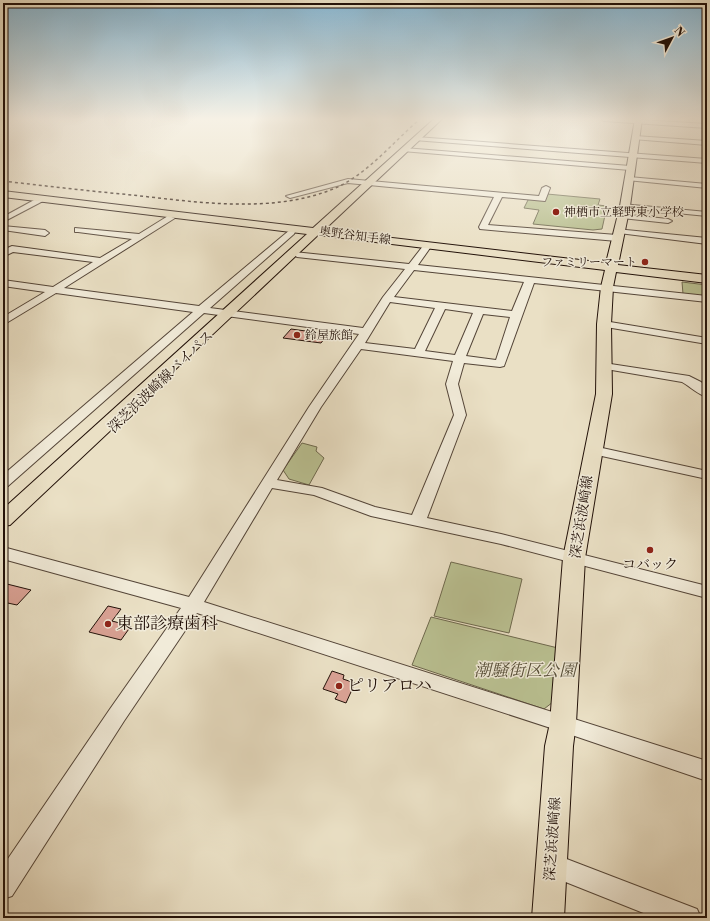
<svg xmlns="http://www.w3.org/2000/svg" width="710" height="921" font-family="'Libre Bodoni','Noto Serif JP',serif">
  <rect width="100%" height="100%" fill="#eae0c5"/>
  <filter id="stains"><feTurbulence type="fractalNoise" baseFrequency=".005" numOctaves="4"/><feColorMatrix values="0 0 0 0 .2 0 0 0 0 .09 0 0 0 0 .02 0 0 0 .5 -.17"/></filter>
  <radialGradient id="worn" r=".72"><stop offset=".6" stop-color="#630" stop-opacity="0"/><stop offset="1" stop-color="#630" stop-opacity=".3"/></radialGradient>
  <g fill="#bac192" stroke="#6e694e">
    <path d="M547,194L600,199L598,205L607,206L602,229L593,230L533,224L539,210L524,208L529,198L544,200Z"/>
    <path d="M682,282L707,285V297L683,294Z"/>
    <path d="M302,443L317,447L316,451L324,458L309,485L289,479L283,470Z"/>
    <path d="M451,562L522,579L509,633L434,616Z"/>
    <path d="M431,617L558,648L553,702L544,709L412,665Z"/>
  </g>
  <g fill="#daa295" stroke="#221109">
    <path d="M291,329L328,334L321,343L283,338Z"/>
    <path d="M3,583L31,590L17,605L3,602Z"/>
    <path d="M108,606L121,609L112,621L131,626L121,640L89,632Z"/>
    <path d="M332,671L344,675L343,679L355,683L346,703L335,699L338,694L323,689Z"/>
  </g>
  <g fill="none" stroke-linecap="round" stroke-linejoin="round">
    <g stroke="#544538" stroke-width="2">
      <g id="minor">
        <path d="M601,119H626L707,124V128L604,121Z"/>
        <path d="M635,136L707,141V145L633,139V137Z"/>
        <path d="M416,137L707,159V163L414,140V138Z"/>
        <path d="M404,148L630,166L633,168L630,170L402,151V149Z"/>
        <path d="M629,177L707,184V188L627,180V178Z"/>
        <path d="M348,179L539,196L542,188L546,186L550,188L545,201L502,197L488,225L617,235L621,238L617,241L480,229L479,227L494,197L348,183L290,198L286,196Z"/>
        <path d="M36,199L43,201L3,222V217Z"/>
        <path d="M622,204L707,212V216L625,208L621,206Z"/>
        <path d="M619,214L668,219L672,221L668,223L622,218H619Z"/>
        <path d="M168,216L175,218L64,288L199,306L291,229L295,232L294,234L210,308L363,328L383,297L405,269L297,257L293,254L294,252L409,264L423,246L426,245L430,248L418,265L707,296V302L534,283L504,366L500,367L464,363L458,384L466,415L427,518L501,534L707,586V598L501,544L371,516L314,495L272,488L204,602L707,761V781L563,732L197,613L124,721L12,896L3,899V866L110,709L181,608L3,559V547L189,597L309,407L359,334L204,313L8,486L3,487V475L193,312L56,293L3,325V317L45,292L3,286V280L53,287L93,262L13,252L3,257V250L12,246L100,258L132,239L78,232H75V228L139,234ZM414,270L524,282L512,311L394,297ZM390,302L435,308L415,349L365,343ZM445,309L473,313L455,355L425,351ZM483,314L510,317L496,360L466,356ZM361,349L453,361L446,384L454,415L412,515L375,507L322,488L277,480L321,407Z"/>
        <path d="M3,226L45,230L49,233L45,236L3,230Z"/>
        <path d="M616,229L707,238V244L619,233L615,231Z"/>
        <path d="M604,321L707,338V344L600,326L599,324Z"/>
        <path d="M604,363L689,376L701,382L707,388V397C697,394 691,387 682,382L600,368L598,366Z"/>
        <path d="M593,446L707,471V479L588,453L586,450L588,447Z"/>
        <path d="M551,853L697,909L701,918H656L543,873L539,865L543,857Z"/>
      </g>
    </g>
    <g stroke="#221109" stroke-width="2">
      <path id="major" d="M434,119H442L324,230L606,263L620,206L635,119H642L630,206L618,265L707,275V283L616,272L613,287L611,324L612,394L585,558L576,723L573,746L564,918H532L545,746L550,723L563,558L596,394L597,324L601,287L605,270L318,235L10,525L3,526V509L307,234L3,197V191L313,228Z"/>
    </g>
    <use href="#minor" fill="#f1ebd9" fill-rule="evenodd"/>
    <use href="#major" fill="#eae0c5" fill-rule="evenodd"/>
    <path stroke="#221109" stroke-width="1.5" stroke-dasharray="3 3" stroke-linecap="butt" d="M3,181C46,186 89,191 132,195C196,202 272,214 333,189C367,175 393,142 420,119"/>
  </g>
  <linearGradient id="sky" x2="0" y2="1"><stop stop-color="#88b8d4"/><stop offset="0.48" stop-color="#f6f1e5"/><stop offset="1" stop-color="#f6f1e5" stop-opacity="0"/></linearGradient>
  <rect width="710" height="248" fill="url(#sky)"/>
  <g fill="#8f2418" stroke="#f1ebd9" stroke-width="1.5">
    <circle cx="556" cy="212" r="4"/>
    <circle cx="645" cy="262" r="4"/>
    <circle cx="297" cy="335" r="4"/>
    <circle cx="650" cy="550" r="4"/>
    <circle cx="108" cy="624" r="4"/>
    <circle cx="339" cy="686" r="4"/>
  </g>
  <g text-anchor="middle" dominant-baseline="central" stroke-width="3" stroke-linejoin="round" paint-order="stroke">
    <g font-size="12" fill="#221109" stroke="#f1ebd9" text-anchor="start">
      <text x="564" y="212">神栖市立軽野東小学校</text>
      <text x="637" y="262" text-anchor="end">ファミリーマート</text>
      <text x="305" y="335">鈴屋旅館</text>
    </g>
    <g font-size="12" fill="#221109" stroke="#f1ebd9">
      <text transform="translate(355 236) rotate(7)">奥野谷知手線</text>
    </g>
    <g font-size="14" fill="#221109" stroke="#f1ebd9">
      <text transform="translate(161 382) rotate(-44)">深芝浜波崎線バイパス</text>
      <text transform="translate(582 517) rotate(-81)">深芝浜波崎線</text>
      <text transform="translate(553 839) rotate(-86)">深芝浜波崎線</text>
    </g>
    <g font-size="14" fill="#221109" stroke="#f1ebd9">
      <text x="650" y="565">コバック</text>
    </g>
    <g font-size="17" fill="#221109" stroke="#f1ebd9" text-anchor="start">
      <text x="116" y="624">東部診療歯科</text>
      <text x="347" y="686">ピリアロハ</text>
    </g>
    <g font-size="17" font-style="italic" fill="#574f39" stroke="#f1ebd9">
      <text x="525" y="671">潮騒街区公園</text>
    </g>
  </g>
  <rect width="710" height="921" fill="none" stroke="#eae0c5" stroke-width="16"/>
  <rect x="4" y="4" width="702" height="913" fill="none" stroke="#221109" stroke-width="2"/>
  <rect x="8" y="8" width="694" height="905" fill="none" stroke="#221109"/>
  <g transform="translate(672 38) rotate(49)" stroke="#f1ebd9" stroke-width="3" paint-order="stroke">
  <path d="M0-3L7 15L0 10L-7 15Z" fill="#221109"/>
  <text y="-6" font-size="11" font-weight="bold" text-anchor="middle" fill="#221109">N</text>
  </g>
  <rect width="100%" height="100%" filter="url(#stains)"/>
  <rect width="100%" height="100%" fill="url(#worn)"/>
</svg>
